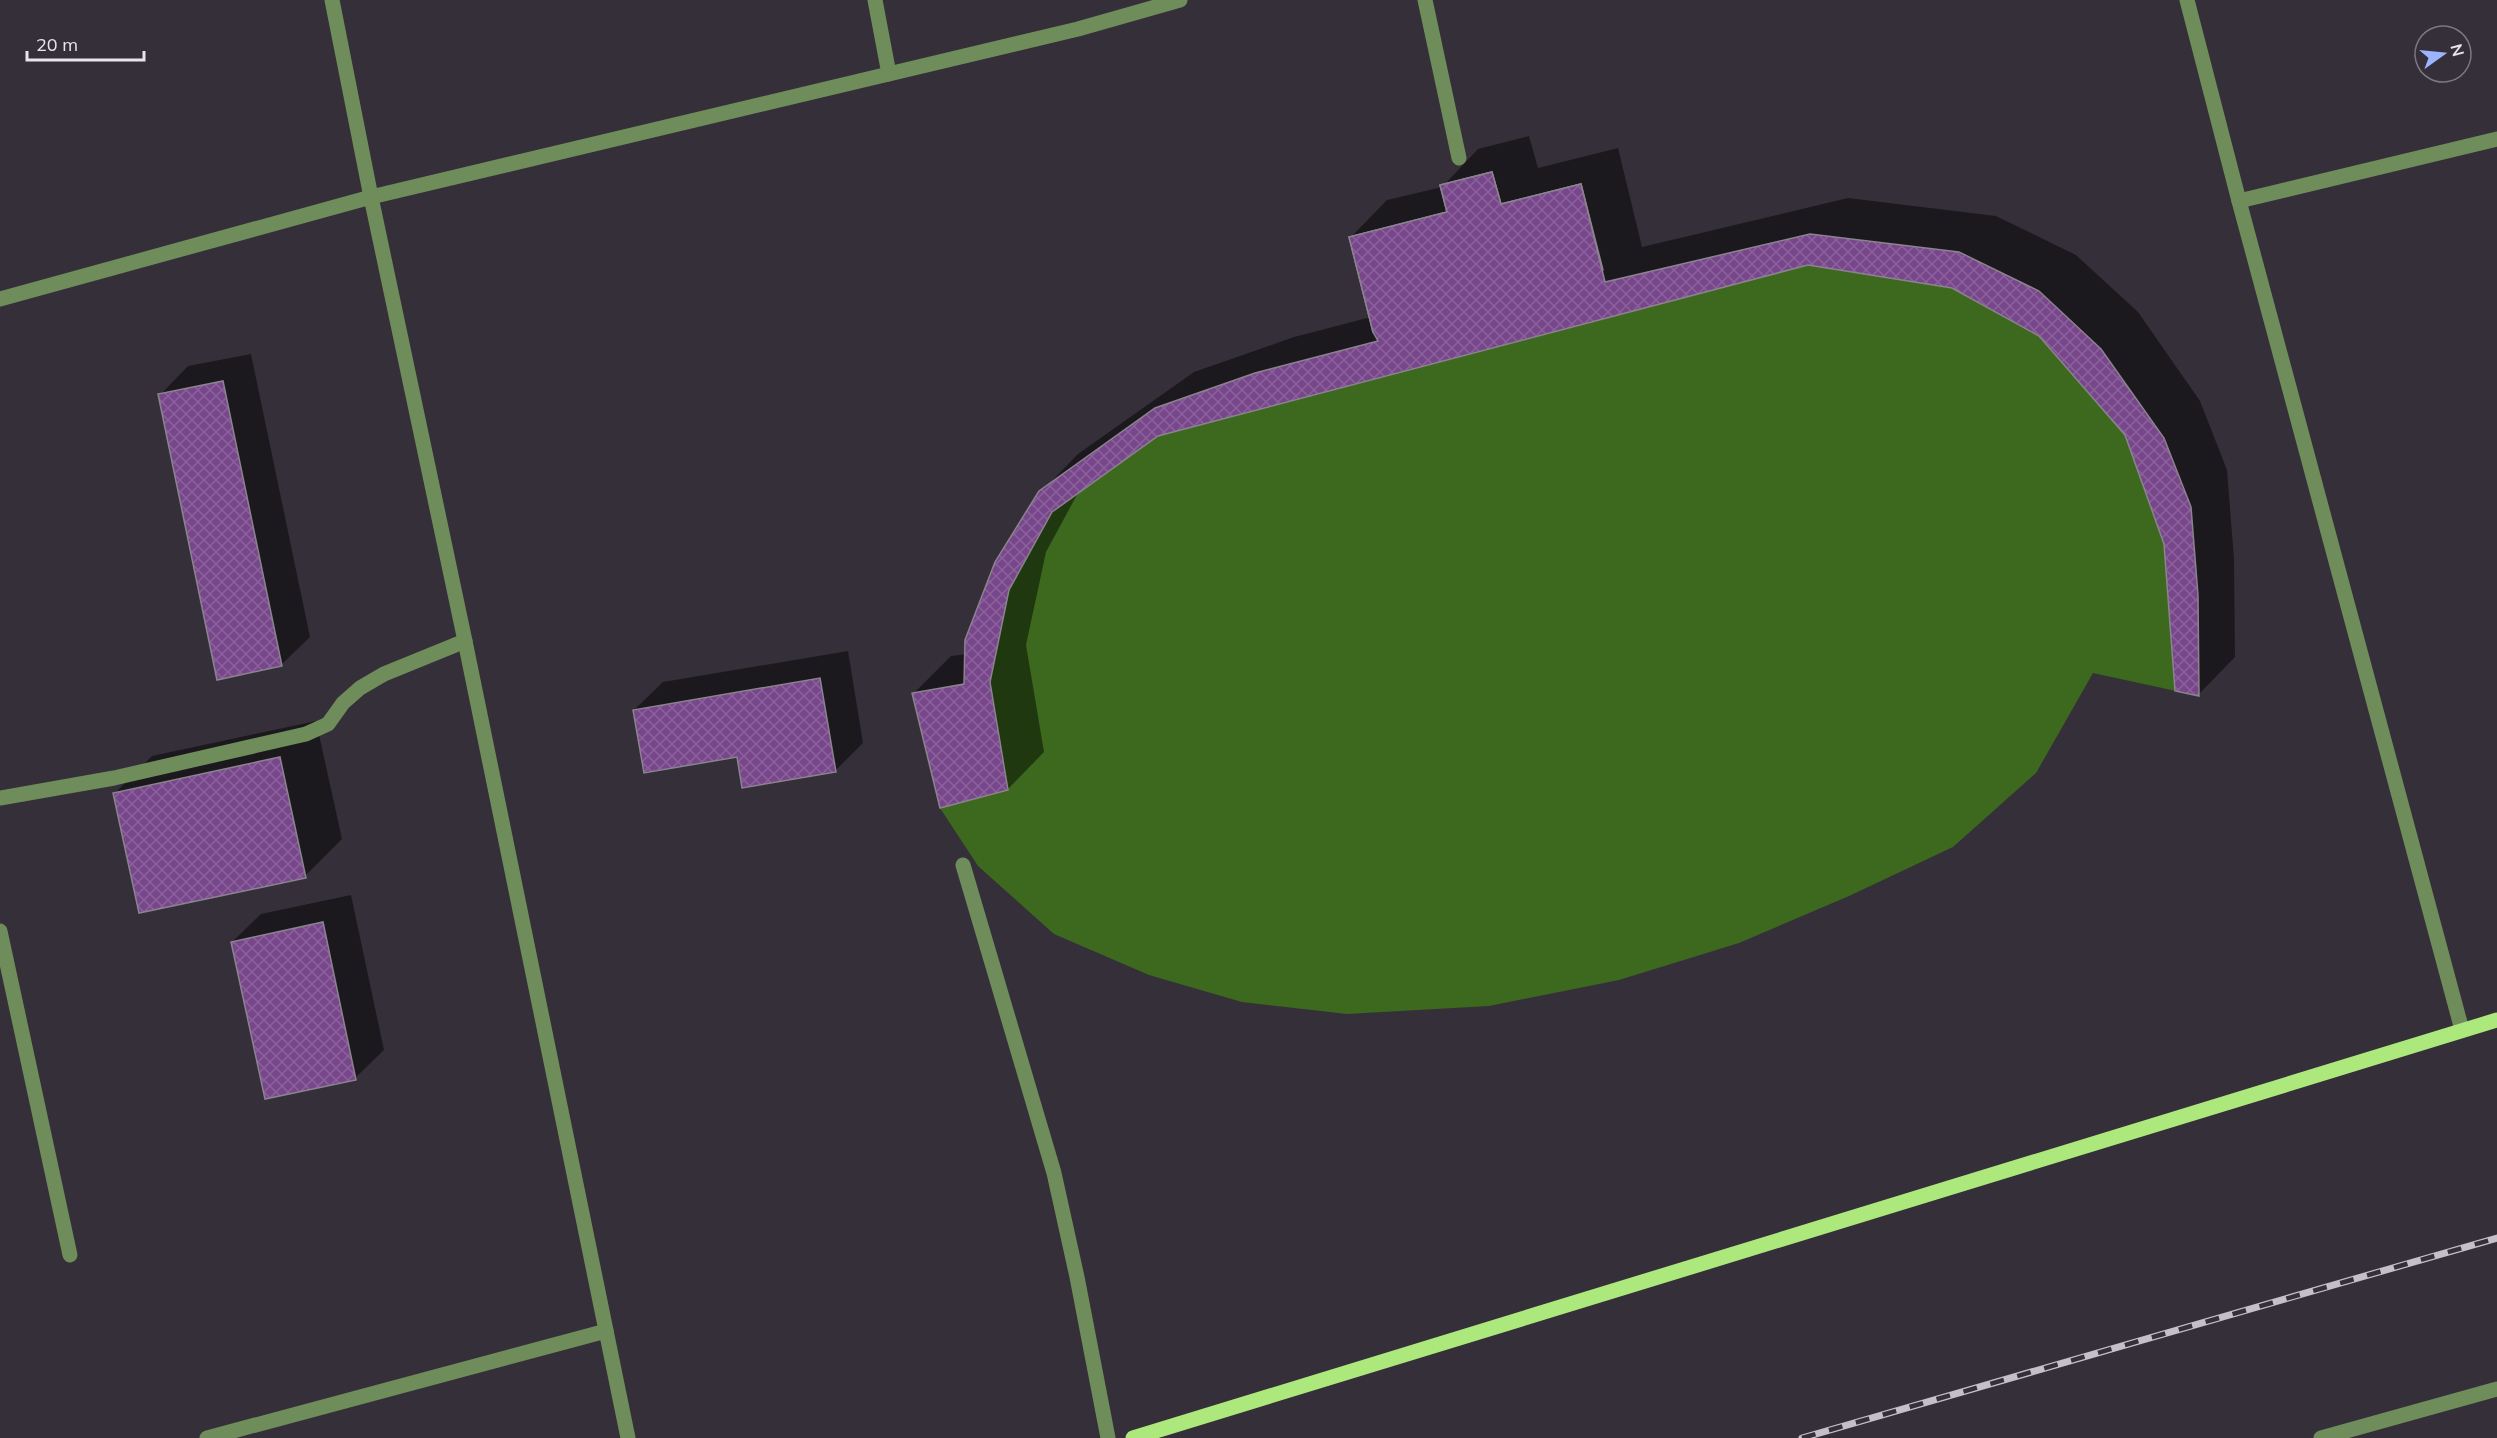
<svg xmlns="http://www.w3.org/2000/svg" width="2497" height="1438" font-family="Mulish,sans-serif">
  <defs>
    <pattern id="building-cross-hatch" width="8" height="8" patternUnits="userSpaceOnUse" patternTransform="scale(1.5)"><rect width="8" height="8" fill="#78478b"/><path d="M0 0l8 8M0 8l8-8" fill="none" stroke="#8b619c"/></pattern>
  </defs>
  <rect width="100%" height="100%" fill="#352f39"/>
  <path fill="#3c691e" d="M1810,234L1959,252L2039,291L2101,349L2164,438L2191,507L2198,595L2199,696L2093,673L2036,773L1953,847L1849,896L1739,943L1619,980L1489,1006L1347,1014L1242,1002L1149,975L1054,934L978,866L940,808L912,693L964,684L965,640L1039,491L1255,373Z"/>
  <g fill="#0007">
    <path d="M1529,136L1538,168L1618,148L1642,247L1848,198L1996,216L2076,255L2138,312L2200,401L2227,470L2234,558L2235,657L2199,694L2165,544L2126,434L2040,335L1953,286L1808,263L1158,435L1079,491L1046,552L1026,645L1044,752L1008,789L914,693L951,656L966,654L1041,492L1078,454L1194,372L1294,337L1371,317L1351,237L1387,200L1442,187L1478,149Z"/>
    <path d="M251,354L310,637L281,665L160,395L188,366Z"/>
    <path d="M848,651L863,743L835,771L738,756L634,710L663,682Z"/>
    <path d="M316,721L342,839L305,876L115,793L152,756Z"/>
    <path d="M351,895L384,1050L355,1078L232,942L261,914Z"/>
  </g>
  <g fill="url(#building-cross-hatch)" stroke="#8b838e" stroke-width="1.5">
    <path d="M1492,172L1501,204L1581,184L1603,270L1506,295L1504,286L1473,294L1476,306L1373,332L1349,237L1447,212L1440,185Z"/>
    <path d="M1492,172L1501,204L1581,184L1605,282L1810,234L1959,252L2039,291L2101,349L2164,438L2191,507L2198,595L2199,696L2175,691L2164,544L2125,435L2039,336L1952,288L1808,265L1158,436L1052,512L1009,590L990,682L1008,790L940,808L912,693L964,684L965,640L995,562L1039,491L1155,408L1255,373L1378,341L1373,332L1349,237L1447,212L1440,185Z"/>
    <path d="M223,381L282,666L217,680L158,394Z"/>
    <path d="M820,678L836,772L742,788L737,757L644,773L633,710Z"/>
    <path d="M280,757L306,878L139,913L113,793Z"/>
    <path d="M323,922L356,1080L265,1099L231,942Z"/>
  </g>
  <g fill="none" stroke-linecap="round" stroke-linejoin="round">
    <g stroke="#6f8d5a" stroke-width="15">
      <path d="M332,0L371,197L465,641L628,1438"/>
      <path d="M875,0L889,74"/>
      <path d="M1425,0L1459,158"/>
      <path d="M2187,0L2239,201L2462,1030"/>
      <path d="M2239,201L2497,139"/>
      <path d="M0,299L371,197L1078,29L1180,0"/>
      <path d="M0,798L114,778L306,734L328,724L343,703L360,688L384,674L465,641"/>
      <path d="M963,865L1054,1173L1077,1277L1108,1438"/>
      <path d="M0,931L70,1255"/>
      <path d="M207,1438L606,1331"/>
      <path d="M2321,1438L2497,1389"/>
    </g>
    <path stroke="#ace87c" stroke-width="15" d="M1133,1438L2497,1020"/>
    <g stroke="#c4c0c7" stroke-width="7">
      <path id="rail" d="M1802,1438L2497,1238"/>
    </g>
    <use href="#rail" stroke="#352f39" stroke-width="4.5" stroke-dasharray="14" stroke-linecap="butt"/>
  </g>
  <g transform="translate(2443 54) rotate(75)"><circle r="28" fill="#352f39" stroke="#7d7780" stroke-width="1.5"/>
  <path d="M0-4.5L10 22L0 15L-10 22Z" fill="#9cb4fd"/>
  <text y="-9" font-size="16" font-weight="bold" text-anchor="middle" fill="#e8e4eb">N</text>
  </g>
  <path d="M27 51v9h117v-9" fill="none" stroke="#e8e4eb" stroke-width="3"/>
  <text x="36" y="51" font-size="18" fill="#e8e4eb" stroke="#352f39" stroke-width="4.5" paint-order="stroke">20 m</text>
</svg>
